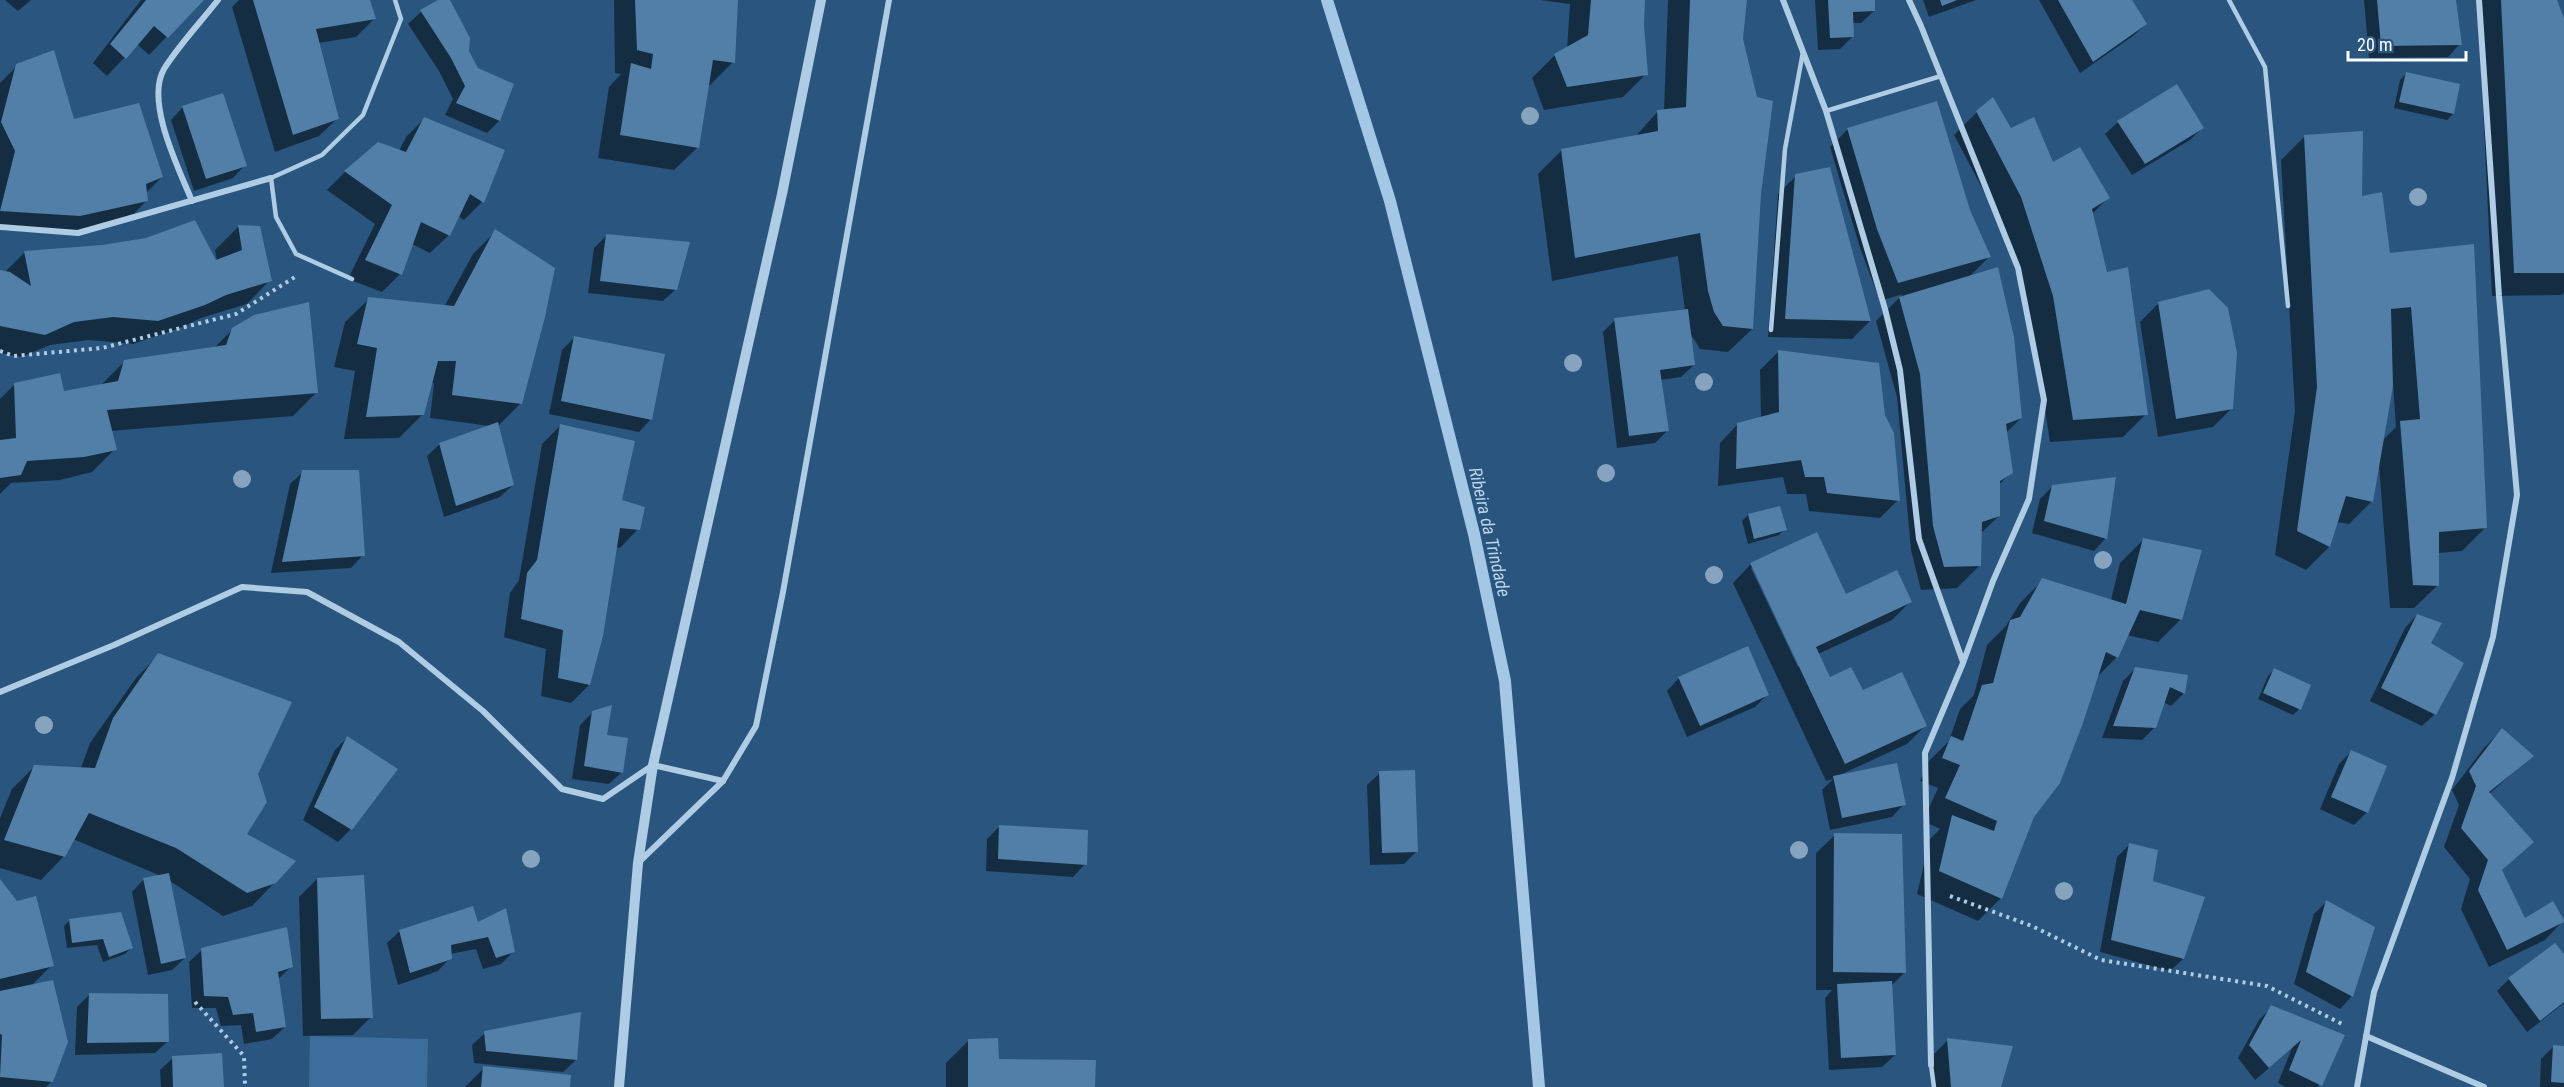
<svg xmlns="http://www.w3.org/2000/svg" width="2564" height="1087" font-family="'Roboto Condensed',sans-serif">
  <rect width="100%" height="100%" fill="#29557e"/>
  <path fill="#3d6e9b" d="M310,1036L428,1039L427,1087H309Z"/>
  <g fill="#0007" fill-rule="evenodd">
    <path d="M5,0H31L18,11Z"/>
    <path d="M141,0H202L149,55L137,44L107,76L93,63Z"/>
    <path d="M239,0H368L374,19L356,37L318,43L338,118L319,136L275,152L232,7Z"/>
    <path d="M441,0H448L467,51L477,69L512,84L499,121L487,133L445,115L453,99L439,71L408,24L421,12Z"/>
    <path d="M614,0H723L733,62L710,85H707L698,147L674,170L598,158L609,87L621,74L615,73Z"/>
    <path d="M1540,0H1643L1642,25L1646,74L1623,97L1544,110L1532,78L1555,55L1567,49L1570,4Z"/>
    <path d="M1668,0H1746L1742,40L1759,194L1752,329L1728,352L1700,349L1690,333L1694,365L1681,377L1660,380L1667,431L1655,443L1617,448L1603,332L1615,320L1685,311L1678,256L1552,281L1538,174L1562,150L1635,137L1658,111H1664Z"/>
    <path d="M1815,0H1873L1874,11L1861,23H1852L1853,36L1840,49L1818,50Z"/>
    <path d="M1923,0H1976L1929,17Z"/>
    <path d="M2039,0H2130L2146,24L2133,36L2080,73Z"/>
    <path d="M2364,0H2454L2460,44L2448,57L2369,58Z"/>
    <path d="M2478,0H2555L2564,23V293L2562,295L2492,296Z"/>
    <path d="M17,66L73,121L162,177L146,193L147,200L129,219L61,234L0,230V83Z"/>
    <path d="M2406,74L2453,114L2447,120L2394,108L2400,80Z"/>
    <path d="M183,107L245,165L233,178L194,191L171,120Z"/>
    <path d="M1977,112L2053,165L2108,198L2092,214L2106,274L2146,414L2123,437L2050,442L2031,319L1999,220L1954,135Z"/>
    <path d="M424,119L482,202L464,220L458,216L449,235L430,253L412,244L400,274L382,292L348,279L375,224L327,190L345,172L399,151L406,137Z"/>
    <path d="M2118,122L2202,128L2190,140L2132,175L2105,134Z"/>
    <path d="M1848,129L1969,211L1989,257L1969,277L2021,418L2006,433L2011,472L1999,485V516L1980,534V565L1957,588L1921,590L1911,550L1897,397L1876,321L1903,294L1880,301L1860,248L1830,147Z"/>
    <path d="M2304,137L2360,198L2388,254L2473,246L2485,528L2462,551L2438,553V585L2414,608H2390L2379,465L2372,501L2349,524L2337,522L2329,547L2306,570L2275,555L2295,411L2281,160ZM2393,384L2396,427L2382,441Z"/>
    <path d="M1796,176L1870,321L1852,339L1768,337L1778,194Z"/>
    <path d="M238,227H259L270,280L247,304L201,318L180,328L133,344L89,340L50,345L21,357L0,353V272H5L25,252L103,247L147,240L218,266L215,250Z"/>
    <path d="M496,231L520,404L498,426L513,485L500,497L444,517L427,456L440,444L490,426L430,418L434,383H431L422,415L399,438L344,439L355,371L334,367L345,322L369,299L444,307L473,254Z"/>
    <path d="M606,236L676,289L663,301L588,293L594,248Z"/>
    <path d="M2159,303L2231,409L2213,427L2158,437L2140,322Z"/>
    <path d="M233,329L316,393L293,416L110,431L115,449L92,472L60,480L11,483L0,494V399L15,384L63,393L100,386L124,362L214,348Z"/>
    <path d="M574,338L651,419L639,432L549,414L562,350Z"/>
    <path d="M1778,352L1884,416L1898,500L1880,518L1809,511L1806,494H1787L1783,477L1718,486L1720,443L1738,424L1761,418L1760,370Z"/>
    <path d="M560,426L620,501L638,529L620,548L616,547L589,685L571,703L541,696L546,649L504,637L510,593L519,580L542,444Z"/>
    <path d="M303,472L363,555L351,568L271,573L290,484Z"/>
    <path d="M2053,486L2106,538L2094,551L2032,533L2040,499Z"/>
    <path d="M1748,515L1785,529L1779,535L1748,544L1742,521Z"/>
    <path d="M2143,540L2181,619L2158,642L2127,635L2117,657L2096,678L2032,816L2001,898L1978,921L1917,894L1930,839L1940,829L1923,821L1938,788L1920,781L1929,761L1949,741L1960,709L1974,695L1987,645L2006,626L2020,603L2043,580L2111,600L2120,563Z"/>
    <path d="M1751,564L1845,596L1910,602L1892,620L1818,654L1829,679L1925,726L1907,744L1840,775L1904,804L1892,817L1830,830L1822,790L1833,779L1826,781L1733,583ZM1754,566L1800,665L1798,667L1751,568Z"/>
    <path d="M2417,615L2429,643L2435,714L2422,726L2370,701L2405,628Z"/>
    <path d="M159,655L256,774L245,835L275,882L252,906L223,916L170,881L185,958L172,970L148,975L132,892L144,879L161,876L73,839L64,856L41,880L0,868V818L12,789L35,766L81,768L90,743L136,678Z"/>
    <path d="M2136,668L2184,693L2171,706L2163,702L2155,727L2142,740L2102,738L2123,681Z"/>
    <path d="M2274,670L2299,709L2293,715L2258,699L2268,676Z"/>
    <path d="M1679,678L1768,694L1755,707L1687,737L1667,691Z"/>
    <path d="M593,712L622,772L609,784L572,779L580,725Z"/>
    <path d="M2502,730L2532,756L2489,794L2531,842L2501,871L2525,920L2563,921L2545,940L2489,967L2461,909L2470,879L2444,847L2459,805L2452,790L2484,748Z"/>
    <path d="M347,738L351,829L338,842L303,820L335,750Z"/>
    <path d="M2352,751L2367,812L2354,825L2320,809L2339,764Z"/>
    <path d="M1380,773L1417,851L1404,864L1370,865L1367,785Z"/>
    <path d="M1000,826L1085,864L1073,877L986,871L987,839Z"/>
    <path d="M1835,835L1904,973L1891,986L1895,1055L1882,1067L1829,1070L1825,998L1832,990H1816V853Z"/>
    <path d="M2129,845L2151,882L2183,959L2170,971L2100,952L2117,857Z"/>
    <path d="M317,879L371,1017L353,1035L303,1036L299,897Z"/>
    <path d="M0,881L52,965L31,986L52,1081L46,1087H0Z"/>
    <path d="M2326,902L2352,996L2340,1009L2294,984L2314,914Z"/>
    <path d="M70,920L131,948L125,954L103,962L97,945L67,948L64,926Z"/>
    <path d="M477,924L513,952L501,964L483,969L476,949L450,954V958L438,971L398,985L387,943L400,931Z"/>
    <path d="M202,950L292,966L277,980L285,1027L272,1039L244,1044L241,1025L221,1026L216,1008H192L189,962Z"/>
    <path d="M2564,957V1003L2527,1032L2497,991L2509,979Z"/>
    <path d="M89,995L168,1041L155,1053L75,1055L77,1007Z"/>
    <path d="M2272,1007L2343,1036L2318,1087H2286L2278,1083L2292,1048L2255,1080L2238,1058L2259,1020Z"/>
    <path d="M485,1033L576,1060L563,1072L474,1063L472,1045Z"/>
    <path d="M969,1040L997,1061L1094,1087H946V1063Z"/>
    <path d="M1948,1040L2000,1087H1932L1930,1058Z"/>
    <path d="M2553,1047H2564V1087H2540L2541,1059Z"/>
    <path d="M173,1058L222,1087H161L160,1070Z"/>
    <path d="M484,1068L568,1087H465Z"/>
  </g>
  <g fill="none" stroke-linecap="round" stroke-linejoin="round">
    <path stroke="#a4c7e5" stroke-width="12" d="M1327,0L1390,201L1474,534L1505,681L1539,1087"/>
  </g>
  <g fill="#517fa7">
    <path d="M146,0H204L168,38L154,26L126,59L110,44Z"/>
    <path d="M253,0H370L376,19L316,29L339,119L293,135Z"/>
    <path d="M438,0H450L470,38L469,51L478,68L514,84L500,121L456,103L465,86L451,58L420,10Z"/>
    <path d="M635,0H738L735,63L713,60L699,148L620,135L631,63L651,69L653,54L637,50Z"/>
    <path d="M1591,0H1645L1644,25L1648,75L1567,87L1554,54L1588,35Z"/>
    <path d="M1690,0H1747L1743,39L1757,97L1773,101L1761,194L1753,329L1723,326L1714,312L1708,291L1700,233L1575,258L1561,149L1658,131L1657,110L1686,107Z"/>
    <path d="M1828,0H1875V11L1853,12L1854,37L1830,38Z"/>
    <path d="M1940,0H1957L1942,6Z"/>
    <path d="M2058,0H2132L2147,24L2093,62Z"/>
    <path d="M2377,0H2456L2462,45L2381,46Z"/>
    <path d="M2501,0H2557L2564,18V273H2514Z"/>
    <path d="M54,50L74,119L139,103L163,177L146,184L148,201L80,216L0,211L15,151L1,122L16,64Z"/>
    <path d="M2406,72L2460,84L2454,114L2399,102Z"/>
    <path d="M2177,84L2204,128L2145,164L2117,121Z"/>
    <path d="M223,93L247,166L206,179L182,106Z"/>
    <path d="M1993,97L2011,128L2034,117L2053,162L2080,147L2110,198L2092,209L2107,272L2128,267L2148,415L2073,420L2053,296L2021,197L1976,111Z"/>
    <path d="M1937,101L1970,210L1991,257L1898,283L1877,229L1847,128Z"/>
    <path d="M424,117L505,150L484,203L470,194L450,236L421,222L402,275L365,260L392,205L344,171L378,142L406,152Z"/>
    <path d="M2363,131L2362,196L2382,192L2390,253L2474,244L2487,528L2439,532V586L2413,585L2400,421L2420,419L2411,307L2391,309L2393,386L2373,502L2346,496L2330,547L2297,531L2317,387L2304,135Z"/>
    <path d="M1830,167L1871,321L1785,319L1795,174Z"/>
    <path d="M195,220L216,260L242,250L238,225L260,226L272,281L226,295L205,305L158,321L113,317L74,322L45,335L0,326V270L10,272L31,286L24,251L102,245L146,238Z"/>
    <path d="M495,229L555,268L545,317L522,404L452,395L456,361H438L424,415L366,417L377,348L357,344L368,297L454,306Z"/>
    <path d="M606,234L690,242L677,290L600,281Z"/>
    <path d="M1998,267L2014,337L2022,418L2006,424L2013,473L2000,481V516L1982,522L1981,566L1944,567L1933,526L1920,374L1899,297Z"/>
    <path d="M2209,289L2228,308L2237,353L2233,409L2176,419L2158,302Z"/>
    <path d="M309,302L318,393L107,410L117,450L84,457L27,461L21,475L0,478V440L16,438L14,383L60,373L64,391L118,381L124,360L226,345L232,328L254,315Z"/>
    <path d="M1688,309L1695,365L1660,370L1669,431L1629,436L1614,318Z"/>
    <path d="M574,336L665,354L652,420L561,401Z"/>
    <path d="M1778,350L1879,363L1885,415L1894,433L1900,501L1827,493L1824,477H1805L1801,460L1736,469L1737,423L1779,412Z"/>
    <path d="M498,422L514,485L456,506L439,443Z"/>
    <path d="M560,424L635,441L622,500L645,507L640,530L620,528L603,636L590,685L558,678L563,630L521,619L527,573L537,560Z"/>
    <path d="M302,470H359L365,556L282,562Z"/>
    <path d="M2116,477L2107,539L2044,521L2052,485Z"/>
    <path d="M1780,506L1787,530L1754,539L1748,514Z"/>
    <path d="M1817,532L1846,594L1897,570L1912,602L1816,647L1830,677L1851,667L1863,690L1902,672L1927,726L1845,764L1750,563Z"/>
    <path d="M2143,538L2202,550L2182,620L2140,610L2118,658L2106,652L2083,723L2060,783L2034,817L2002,899L1939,871L1952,815L1994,831L1997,821L1945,798L1960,765L1942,758L1951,736L1963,741L1982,685L1993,683L2010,620L2020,617L2042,578L2126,604Z"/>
    <path d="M2417,614L2442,623L2431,643L2464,663L2436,715L2381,688Z"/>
    <path d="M1748,646L1769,695L1700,726L1678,677Z"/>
    <path d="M158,653L292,702L258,774L267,802L247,834L296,861L276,883L247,893L176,848L89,813L65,857L4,840L34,765L95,768L113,718Z"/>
    <path d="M2135,667L2188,675L2185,694L2170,687L2156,728L2113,726Z"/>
    <path d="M2274,668L2311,685L2301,710L2263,693Z"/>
    <path d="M612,705L607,735L628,738L623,773L584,766L592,711Z"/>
    <path d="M2502,728L2534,756L2489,792L2534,842L2502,870L2525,918L2553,901L2564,920V922L2507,950L2478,890L2488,860L2461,828L2476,786L2469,771Z"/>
    <path d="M347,736L398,769L352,830L314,807Z"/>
    <path d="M2351,750L2387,766L2368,813L2331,797Z"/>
    <path d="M1897,763L1906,805L1842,818L1833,776Z"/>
    <path d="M1415,770L1418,852L1382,853L1379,771Z"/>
    <path d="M999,825L1088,830L1087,865L998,859Z"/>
    <path d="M1834,833L1902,834L1906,973L1833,972Z"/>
    <path d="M2129,843L2158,850L2153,881L2205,897L2184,959L2111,940Z"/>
    <path d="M169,873L186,958L161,964L143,878Z"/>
    <path d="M364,875L373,1018L321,1019L317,878Z"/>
    <path d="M0,879L17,901L36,896L54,966L0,979Z"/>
    <path d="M2326,900L2375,927L2353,997L2306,972Z"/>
    <path d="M473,906L478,922L506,908L515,952L496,958L488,937L451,945L452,959L410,973L399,930Z"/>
    <path d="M121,912L133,948L109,957L103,939L72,943L69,919Z"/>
    <path d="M287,927L293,967L278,972L286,1027L256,1032L253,1013L233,1015L228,997L204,996L201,948Z"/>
    <path d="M2555,943L2564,954V1002L2540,1021L2508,978Z"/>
    <path d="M53,980L68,1042L53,1082L0,1077L2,1035L0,1034V991Z"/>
    <path d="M1892,981L1896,1055L1841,1058L1837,984Z"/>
    <path d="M89,993L168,994L169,1042L87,1043Z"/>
    <path d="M2271,1005L2345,1035L2322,1086L2289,1070L2301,1040L2269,1068L2249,1045Z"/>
    <path d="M581,1012L577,1060L486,1051L484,1031Z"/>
    <path d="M998,1038L999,1059L1096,1060L1095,1087H968V1039Z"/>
    <path d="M1947,1038L2013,1046L2001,1087H1951Z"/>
    <path d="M2553,1045L2564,1046V1083L2551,1082Z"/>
    <path d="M222,1053L224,1087H173L172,1056Z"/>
    <path d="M483,1066L571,1075L570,1087H481Z"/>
  </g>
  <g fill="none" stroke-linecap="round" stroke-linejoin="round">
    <g stroke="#afcce5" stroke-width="4" stroke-dasharray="3 4.5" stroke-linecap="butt">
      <path d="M0,351L14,356L102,348L236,314L295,277"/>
      <path d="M1950,896L2032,926L2101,960L2267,986L2344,1025"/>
      <path d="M195,1002L244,1056L245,1087"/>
    </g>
    <g stroke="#afcce5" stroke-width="4.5">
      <path d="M2229,0L2265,67L2288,306"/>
      <path d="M1826,111L1941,76"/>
      <path d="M352,279L296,254L276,217L271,178L322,155L363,115L401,19L395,0"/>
      <path d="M1771,330L1785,149L1803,52"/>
      <path d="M1931,1065L1934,1087"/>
    </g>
    <g stroke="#afcce5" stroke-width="6">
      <path d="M1783,0L1826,111L1885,309L1900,370L1919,539L1963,662"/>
      <path d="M1909,0L1921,26L2018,268L2044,400L2029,499L1993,581L1963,663L1925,753L1931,1065"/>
      <path d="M192,201C179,169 145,102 164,69C179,45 200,23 218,0"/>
      <path d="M0,227L78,233L271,178"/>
      <path d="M0,692L114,645L242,587L307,592L399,642L483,711L562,789L603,799L653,765L723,781"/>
      <path d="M640,861L723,781L756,726L783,592L889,0"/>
      <path d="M2366,1036L2484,1087"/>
      <path d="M2357,1087L2374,992L2452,778L2493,637L2517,495L2499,296L2479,0"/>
    </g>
    <path stroke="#afcce5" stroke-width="10" d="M619,1087L638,863L653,765L782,194L821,0"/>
  </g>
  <g fill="#86a4bf">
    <circle cx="1530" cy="116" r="9"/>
    <circle cx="2418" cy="197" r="9"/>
    <circle cx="1573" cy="363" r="9"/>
    <circle cx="1704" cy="382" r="9"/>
    <circle cx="1606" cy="473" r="9"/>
    <circle cx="242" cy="479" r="9"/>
    <circle cx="2103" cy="560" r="9"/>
    <circle cx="1714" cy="575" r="9"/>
    <circle cx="44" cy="725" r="9"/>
    <circle cx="1799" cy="850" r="9"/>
    <circle cx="531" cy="859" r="9"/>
    <circle cx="2064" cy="891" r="9"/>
  </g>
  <g text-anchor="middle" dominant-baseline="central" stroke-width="6" stroke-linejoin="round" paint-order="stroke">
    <g font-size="18" font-style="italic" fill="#bad5ec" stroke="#29557e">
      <text transform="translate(1490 532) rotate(77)">Ribeira da Trindade</text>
    </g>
  </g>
  <path d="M2348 51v9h118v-9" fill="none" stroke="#ffffff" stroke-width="3"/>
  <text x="2357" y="51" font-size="18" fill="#ffffff" stroke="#29557e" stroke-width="4.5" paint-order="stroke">20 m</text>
</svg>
